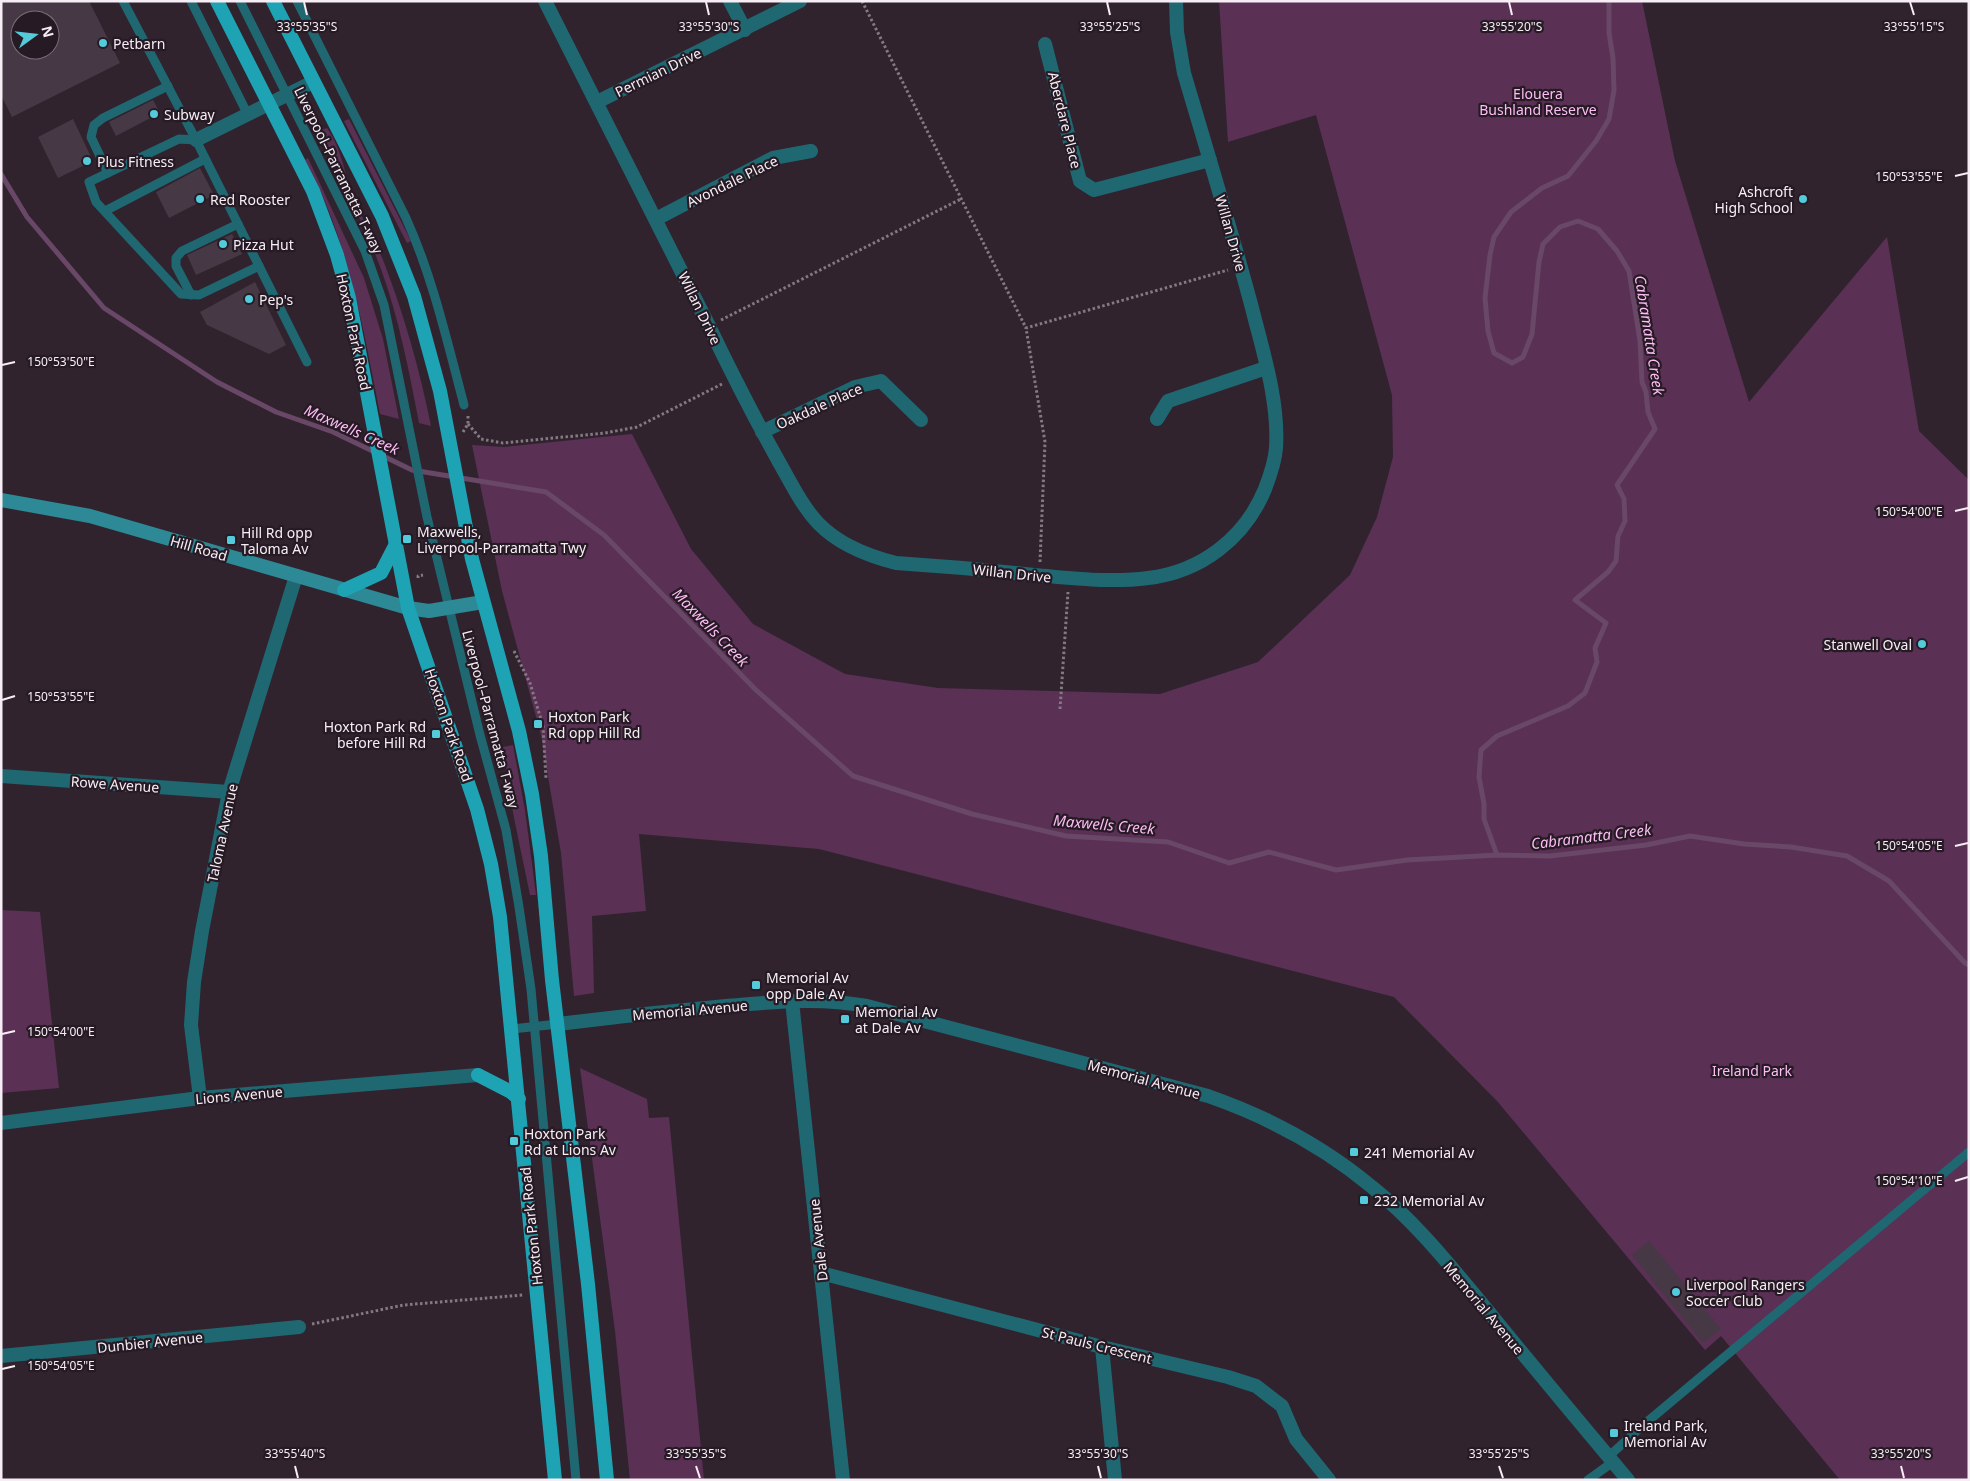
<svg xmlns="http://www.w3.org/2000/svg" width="1970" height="1481" font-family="'Noto Sans',sans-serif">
  <rect width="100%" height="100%" fill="#30232e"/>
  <g fill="#5a3055">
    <path d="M1219,1H1642L1675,161L1749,402L1887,237L1919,431L1969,480V1480H1840L1721,1336L1705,1350L1497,1101L1394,997L819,849L639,834L646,911L592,916L594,993L574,996L561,853L541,735L502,591L472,445L504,447L632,434L691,549L753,624L845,674L938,688L1160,694L1258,662L1350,575L1377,517L1393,457L1392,395L1316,115L1228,142Z"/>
    <path d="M349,119L411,241L407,243L344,121Z"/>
    <path d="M327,128C342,149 344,173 353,196C362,219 376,241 385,265C405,318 420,371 431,426L419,423C409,371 399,319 381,269C363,221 339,177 317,131Z"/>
    <path d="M308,158L364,278L383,339L399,419L380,414C363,326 348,239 305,160Z"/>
    <path d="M513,745L525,810L536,895H530L513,813L503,747Z"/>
    <path d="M1,910L40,912L59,1088L1,1093Z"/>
    <path d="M580,1068L647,1099L649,1118L669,1117L704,1480H630L615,1331Z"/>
  </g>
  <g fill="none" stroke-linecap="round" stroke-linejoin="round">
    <g stroke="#694767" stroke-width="5">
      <path d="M1,174L27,217L104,308L217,382L276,412L333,432L412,470L546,492L604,535L756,690L853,776L972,814L1066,836L1168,842L1229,863L1269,852L1336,870L1407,860L1497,855L1550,856L1646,845L1690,836L1744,844L1791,847L1847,856L1889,881L1965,963L1969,965"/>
      <path d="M1497,855L1484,819V804L1479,777L1481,750L1497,736L1568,706L1585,693L1597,662L1595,648L1606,623L1575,600L1608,572L1616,561L1618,536L1625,521L1624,499L1617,485L1655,429L1648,412L1646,392L1642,382L1640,341L1629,271L1617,251L1598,229L1578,221L1560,227L1543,244L1539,262L1532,334L1523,357L1512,363L1494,353L1488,331L1485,298L1490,255L1494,237L1511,212L1542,188L1568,176L1596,141L1609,119L1614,90L1613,58L1609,33V1"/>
    </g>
  </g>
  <g fill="#463844" fill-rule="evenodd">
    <path d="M1,1H89L120,63L12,117L1,95ZM20,20H50V50H20Z"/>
    <path d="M153,100L160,113L116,136L109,122Z"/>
    <path d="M73,119L93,161L58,178L38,137Z"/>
    <path d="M200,168L214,195L169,218L156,192Z"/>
    <path d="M232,234L242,254L196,275L187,255Z"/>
    <path d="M255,282L286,345L269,354L207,325L200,312Z"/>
    <path d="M1649,1241L1721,1329L1703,1343L1632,1255Z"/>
  </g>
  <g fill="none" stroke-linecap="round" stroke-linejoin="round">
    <g stroke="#847982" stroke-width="3" stroke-dasharray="2.5 2.5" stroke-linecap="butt">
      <path d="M862,1L1026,328"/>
      <path d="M721,320L961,199"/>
      <path d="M468,424L481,439L503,443L605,433L637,427L722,384"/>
      <path d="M463,432L468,424V415"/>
      <path d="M1040,562L1045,442L1026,328L1228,270"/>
      <path d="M418,578V576L423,575"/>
      <path d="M514,651L530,683L543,726L546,779"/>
      <path d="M1060,709L1068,592"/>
      <path d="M312,1324L404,1305L523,1295"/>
    </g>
    <g stroke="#1f6872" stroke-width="9">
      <path d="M123,1L196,140L307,362"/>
      <path d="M191,1L248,115"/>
      <path d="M240,1L365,251L384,305L427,517L480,735L506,830L519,907L531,989L576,1480"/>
      <path d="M297,1L406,218C433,278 447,341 464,405"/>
      <path d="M196,140L179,139L89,182L96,202L181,294L199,295L259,266"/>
      <path d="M108,173L91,137L94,125L103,118L168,86"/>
      <path d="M105,211L205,159"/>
      <path d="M191,295L176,266V258L182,251L238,224"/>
      <path d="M512,1029L558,1024"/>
      <path d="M1608,1457L1641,1427L1969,1152"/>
      <path d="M1588,1480L1613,1462"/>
    </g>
    <g stroke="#1f6872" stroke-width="14">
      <path d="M545,1L709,326C731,372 754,417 779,462C791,483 802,506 818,523C839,545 868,556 896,563C942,566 988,570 1034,575C1072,578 1110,583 1148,578C1201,572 1245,538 1265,489C1270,476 1275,462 1276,448C1279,401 1263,352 1252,308C1231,229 1207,151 1184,73L1177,32L1176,1"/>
      <path d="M730,1L745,30"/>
      <path d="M1045,44L1080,181L1094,190L1210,160"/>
      <path d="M597,102L800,1"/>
      <path d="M196,140L313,82"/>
      <path d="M656,219L773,158L811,151"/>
      <path d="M1157,419L1168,401L1266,368"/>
      <path d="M762,432L855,387L881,381L921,420"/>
      <path d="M1,776L229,792"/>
      <path d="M792,1001L843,1480"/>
      <path d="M200,1098L191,1025L194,982L202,931L229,792L296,576"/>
      <path d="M1,1123L200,1098L478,1075"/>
      <path d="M821,1273L1102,1347L1228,1377L1256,1386L1282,1406L1296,1439L1329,1480"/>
      <path d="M1102,1347L1115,1480"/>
      <path d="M1,1356L299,1327"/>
    </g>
    <path stroke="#1f6872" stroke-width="14" d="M558,1024C614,1017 670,1011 726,1006C776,1002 817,997 867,1006L1208,1096C1268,1117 1323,1146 1372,1187C1416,1222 1452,1268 1488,1311C1534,1368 1581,1424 1628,1480"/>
    <path stroke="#2c8995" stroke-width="14" d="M1,500L90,516L408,608L429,611L483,602"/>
    <g stroke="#1da3b3" stroke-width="14">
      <path d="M217,1L313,191L337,255L349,298L408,608L477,809L491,864L500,917L555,1480"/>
      <path d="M273,1L382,216L414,296L440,391L472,559L519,731L532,794L541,856L552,980L588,1284L607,1480"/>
      <path d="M344,590L381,573L396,544"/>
      <path d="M478,1075L511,1092L519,1099"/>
    </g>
  </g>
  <path fill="none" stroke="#f7eef5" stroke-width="2" d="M304,2L307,15M706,2L709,15M1107,2L1110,15M1509,2L1512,15M1910,2L1914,15M1955,176L1968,173M2,365L15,362M1955,511L1968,508M2,700L15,696M1955,846L1968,843M2,1034L15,1031M1955,1181L1968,1177M2,1369L15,1366M295,1466L298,1478M696,1466L700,1478M1098,1466L1101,1478M1499,1466L1503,1478M1901,1466L1904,1478"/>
  <g fill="#53cbdb" stroke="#261a24" stroke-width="2">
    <circle cx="103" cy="43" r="5"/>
    <circle cx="154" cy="114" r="5"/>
    <circle cx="87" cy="161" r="5"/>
    <circle cx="200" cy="199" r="5"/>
    <circle cx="1803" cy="199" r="5"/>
    <circle cx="223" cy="244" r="5"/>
    <circle cx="249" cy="299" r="5"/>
    <rect x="402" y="534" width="10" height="10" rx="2.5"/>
    <rect x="226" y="535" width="10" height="10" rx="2.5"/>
    <circle cx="1922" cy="644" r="5"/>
    <rect x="533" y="719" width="10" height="10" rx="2.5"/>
    <rect x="431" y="729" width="10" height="10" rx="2.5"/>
    <rect x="751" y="980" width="10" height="10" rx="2.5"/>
    <rect x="840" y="1014" width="10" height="10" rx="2.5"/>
    <rect x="509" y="1136" width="10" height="10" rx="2.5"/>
    <rect x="1349" y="1147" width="10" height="10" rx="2.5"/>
    <rect x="1359" y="1195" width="10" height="10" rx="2.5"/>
    <circle cx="1676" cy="1292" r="5"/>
    <rect x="1609" y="1428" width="10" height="10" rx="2.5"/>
  </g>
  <g text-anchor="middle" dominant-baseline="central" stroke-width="4.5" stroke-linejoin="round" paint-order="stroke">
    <g font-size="14" fill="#f7eef5" stroke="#261a24" text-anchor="start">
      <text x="113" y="43">Petbarn</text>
      <text x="164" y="114">Subway</text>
      <text x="97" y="161">Plus Fitness</text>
      <text x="1793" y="191" text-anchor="end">Ashcroft<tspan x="1793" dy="16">High School</tspan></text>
      <text x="210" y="199">Red Rooster</text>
      <text x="233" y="244">Pizza Hut</text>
      <text x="259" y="299">Pep's</text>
      <text x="417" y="531">Maxwells,<tspan x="417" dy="16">Liverpool-Parramatta Twy</tspan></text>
      <text x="241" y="532">Hill Rd opp<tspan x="241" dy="16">Taloma Av</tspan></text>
      <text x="1912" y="644" text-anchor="end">Stanwell Oval</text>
      <text x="548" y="716">Hoxton Park<tspan x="548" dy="16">Rd opp Hill Rd</tspan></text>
      <text x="426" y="726" text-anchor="end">Hoxton Park Rd<tspan x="426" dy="16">before Hill Rd</tspan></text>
      <text x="766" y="977">Memorial Av<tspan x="766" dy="16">opp Dale Av</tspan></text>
      <text x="855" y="1011">Memorial Av<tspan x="855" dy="16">at Dale Av</tspan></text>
      <text x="524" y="1133">Hoxton Park<tspan x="524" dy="16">Rd at Lions Av</tspan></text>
      <text x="1364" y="1152">241 Memorial Av</text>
      <text x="1374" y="1200">232 Memorial Av</text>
      <text x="1686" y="1284">Liverpool Rangers<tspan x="1686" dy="16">Soccer Club</tspan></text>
      <text x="1624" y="1425">Ireland Park,<tspan x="1624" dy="16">Memorial Av</tspan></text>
    </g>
    <g font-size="14" fill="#f7eef5" stroke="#261a24">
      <text transform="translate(658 72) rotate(-26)">Permian Drive</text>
      <text transform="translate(1065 120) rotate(76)">Aberdare Place</text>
      <text transform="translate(339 170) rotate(64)">Liverpool–Parramatta T-way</text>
      <text transform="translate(732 181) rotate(-26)">Avondale Place</text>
      <text transform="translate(1231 233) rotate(74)">Willan Drive</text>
      <text transform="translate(700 308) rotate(64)">Willan Drive</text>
      <text transform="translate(354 332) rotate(78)">Hoxton Park Road</text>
      <text transform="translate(819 406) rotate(-24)">Oakdale Place</text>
      <text transform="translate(199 548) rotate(16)">Hill Road</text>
      <text transform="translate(1012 573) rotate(6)">Willan Drive</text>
      <text transform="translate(491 719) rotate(75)">Liverpool–Parramatta T-way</text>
      <text transform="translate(449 725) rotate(71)">Hoxton Park Road</text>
      <text transform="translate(115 784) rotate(4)">Rowe Avenue</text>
      <text transform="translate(222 833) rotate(-78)">Taloma Avenue</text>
      <text transform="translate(690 1010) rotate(-5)">Memorial Avenue</text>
      <text transform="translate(1144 1079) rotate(15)">Memorial Avenue</text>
      <text transform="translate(239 1095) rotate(-5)">Lions Avenue</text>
      <text transform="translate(531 1226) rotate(-96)">Hoxton Park Road</text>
      <text transform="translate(818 1240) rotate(-96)">Dale Avenue</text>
      <text transform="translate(1484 1308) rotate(50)">Memorial Avenue</text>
      <text transform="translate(150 1342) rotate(-6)">Dunbier Avenue</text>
      <text transform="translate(1097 1345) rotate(14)">St Pauls Crescent</text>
    </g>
    <g font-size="14" fill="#fdbdf5" stroke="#261a24">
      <text x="1538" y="93">Elouera<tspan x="1538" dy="16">Bushland Reserve</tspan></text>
      <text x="1752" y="1070">Ireland Park</text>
    </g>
    <g font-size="15" font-style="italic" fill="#fcbcf4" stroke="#261a24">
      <text transform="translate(1650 335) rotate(81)">Cabramatta Creek</text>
      <text transform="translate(352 429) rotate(24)">Maxwells Creek</text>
      <text transform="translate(711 627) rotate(46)">Maxwells Creek</text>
      <text transform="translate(1104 824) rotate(5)">Maxwells Creek</text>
      <text transform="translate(1591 836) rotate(-7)">Cabramatta Creek</text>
    </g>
  </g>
  <g font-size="12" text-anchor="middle" fill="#f7eef5" stroke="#261a24" stroke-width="4.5" stroke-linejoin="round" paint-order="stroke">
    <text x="307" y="31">33°55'35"S</text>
    <text x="709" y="31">33°55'30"S</text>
    <text x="1110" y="31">33°55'25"S</text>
    <text x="1512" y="31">33°55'20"S</text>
    <text x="1914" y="31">33°55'15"S</text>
    <text x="1909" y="181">150°53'55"E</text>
    <text x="61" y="366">150°53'50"E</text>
    <text x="1909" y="516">150°54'00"E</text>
    <text x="61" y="701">150°53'55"E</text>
    <text x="1909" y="850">150°54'05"E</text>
    <text x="61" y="1036">150°54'00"E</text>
    <text x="1909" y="1185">150°54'10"E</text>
    <text x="61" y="1370">150°54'05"E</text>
    <text x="295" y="1458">33°55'40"S</text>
    <text x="696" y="1458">33°55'35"S</text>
    <text x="1098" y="1458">33°55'30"S</text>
    <text x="1499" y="1458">33°55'25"S</text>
    <text x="1901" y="1458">33°55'20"S</text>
  </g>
  <rect width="1970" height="1481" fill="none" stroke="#f7eef5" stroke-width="5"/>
  <g transform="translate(35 35) rotate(75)"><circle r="24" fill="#261a24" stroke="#7a6f78"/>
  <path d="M0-4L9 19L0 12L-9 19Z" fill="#53cbdb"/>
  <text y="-8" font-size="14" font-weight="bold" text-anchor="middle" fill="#f7eef5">N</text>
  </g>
</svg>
